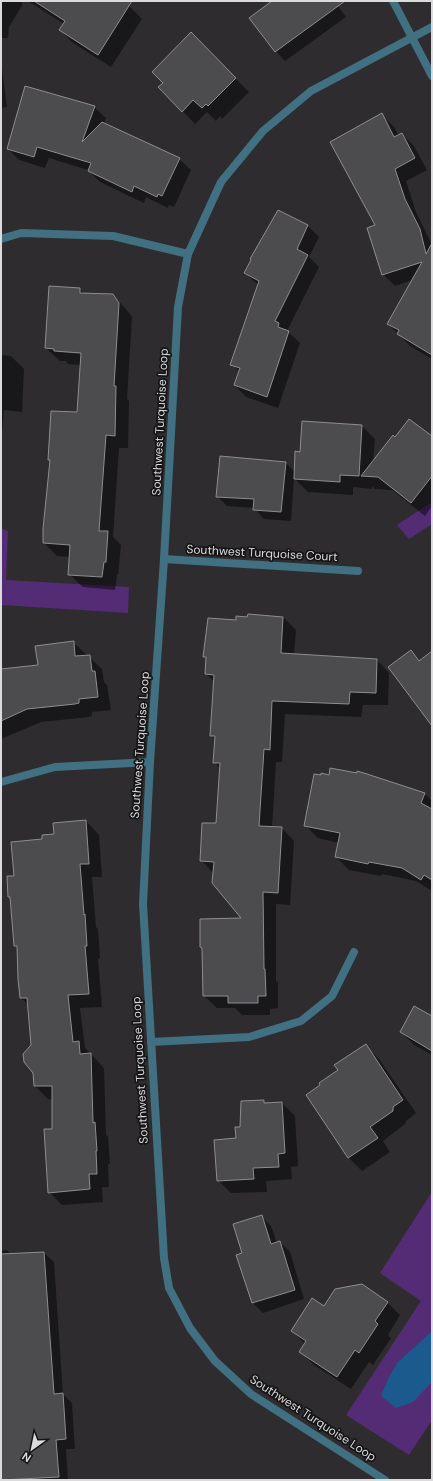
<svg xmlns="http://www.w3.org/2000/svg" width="433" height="1481" font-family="'DM Sans',sans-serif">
  <rect width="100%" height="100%" fill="#2e2c2f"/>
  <g fill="#542c75">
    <path d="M432,502V524L409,539L397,525Z"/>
    <path d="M1,528L8,531L6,580L129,587L128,613L1,605Z"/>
    <path d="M432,1192V1420L409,1455L346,1415L421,1301L380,1273Z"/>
  </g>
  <path fill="#1b5a8d" d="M432,1331V1382L413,1402L396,1408L381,1396L388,1379L397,1363Z"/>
  <g fill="#0007" fill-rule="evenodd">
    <path d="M1,1H20L23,4L9,27L8,38H1Z"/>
    <path d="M28,1H122L129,6L142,19L111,67L73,43L60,30L64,24Z"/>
    <path d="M274,1H334L346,17L285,61L276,51Z"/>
    <path d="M191,34L249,92L222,119L220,116L216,121L207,112L195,124L159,87L164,83Z"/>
    <path d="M1,61L7,107L1,108Z"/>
    <path d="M94,107L106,118L104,124L179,159L191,170L174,207L169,205L168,208L146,197L144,203L100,182L88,170L49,158L45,168L19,160L8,149Z"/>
    <path d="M382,115L394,127L399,136L402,134L414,146L427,170L406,181L416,212L432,245V359L410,346L388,324L412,280L395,286L383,274L376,225Z"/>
    <path d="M308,226L319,237L309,257L319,267L287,331L300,343L278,408L246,397L235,385L240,372L232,364L259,286L245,273Z"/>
    <path d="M80,289L85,295H113L126,309L132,317L127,399L129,401L128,448H119L113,537L121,545L118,575H117L115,590L83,587L69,574L70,557L57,556L44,543L50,461L49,460L77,414L81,365L68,364L66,361H60L46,348ZM59,350L86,352V354L59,352Z"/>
    <path d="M1,355L11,356L24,369L22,412L4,410L2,432H1Z"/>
    <path d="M362,426L375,439L373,462L396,438L432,437V506L425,516L392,490L375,489L372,486V489L353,487V495L308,492L294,478L291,521L264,519L254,508L227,506L217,496L285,462L295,472L301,453Z"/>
    <path d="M283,617L296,630L294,655L377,660L389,673L388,705H363L361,717L285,714L282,762H276L272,828H282L294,841L290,905L276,904V981L278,982V1008L270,1009V1015H242L235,1008H217L204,996L203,949L243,919L214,874L201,860L217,824L221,769L214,762L216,740L211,735L215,682L206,674L207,660L204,656L236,621Z"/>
    <path d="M73,642L102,669L104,682L107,685L111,710L92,712V716L89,717L41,722L1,739V667L4,670L39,666Z"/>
    <path d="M358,774L367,775L425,794L432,801V891L416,881L382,874L381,876L349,870L336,857L339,843L318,838L305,825L329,776Z"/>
    <path d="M86,821L99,835L102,877H92L96,927L98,929L100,958L98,959L102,1007L80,1008L85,1048L104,1068L106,1135L108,1136L110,1164H108L109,1187H102L103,1202L62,1205L49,1192L53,1130V1099H48L35,1086L29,1005L21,998L19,950L15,946L11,899L9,897L15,877L43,840Z"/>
    <path d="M432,1017V1055L414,1045L401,1032Z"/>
    <path d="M366,1046L379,1059L416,1113L406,1121L405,1124L383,1141L390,1152L362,1171L349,1158L307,1095L339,1071Z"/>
    <path d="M264,1101L266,1104L282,1103L295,1116L298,1166L291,1167L292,1179L266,1181L267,1192L231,1193L218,1180L241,1128Z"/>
    <path d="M261,1216L271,1226L277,1243L280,1242L290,1252L304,1299L263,1313L253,1303L238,1256L243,1254Z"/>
    <path d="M7,1250L11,1255L44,1253L54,1262L63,1394L72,1403L75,1449H66L68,1480H1V1251Z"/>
    <path d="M387,1302L400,1315L388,1335L391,1338L373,1365L369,1362L351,1389L314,1365L301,1352L305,1344L292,1331L324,1307Z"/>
  </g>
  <g fill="#4c4b4e" stroke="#8e8d90">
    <path d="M34,1H132L98,55L59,30L65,21Z"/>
    <path d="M272,1H345L275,52L249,18Z"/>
    <path d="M191,32L236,78L208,106L206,104L202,108L193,100L182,112L158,87L163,83L152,72Z"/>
    <path d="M25,86L95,106L82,142L102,122L180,158L162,196L158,194L157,197L134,186L132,192L88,171L91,163L37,147L34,157L7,149Z"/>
    <path d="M382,113L394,137L402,133L415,158L395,169L405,199L420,229L426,254L432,243V355L397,334L399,330L387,324L422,262L382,275L367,228L375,225L330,142Z"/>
    <path d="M278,210L308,225L297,249L308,255L275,321L279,323L278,327L289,331L267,397L234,385L240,368L230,365L259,281L244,273L251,260L250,259Z"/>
    <path d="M49,286L80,288V293L113,294L119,303L114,386H116L115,436L106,435L99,531H108L106,562H104L102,577L68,575L70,545L43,543V529L50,460H48L51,411L77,412L81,353L54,351V349L45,348Z"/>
    <path d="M409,419L432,436V476L411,503L378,477L361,476L393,435L395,437Z"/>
    <path d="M302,421L362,425L359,476L340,475V482L294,479L295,451L300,452Z"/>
    <path d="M220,456L286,462L281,512L253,510L254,499L216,497Z"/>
    <path d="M248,614L283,617L281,653L377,659L376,693L350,692L349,704L272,701L270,750L264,749L259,826L282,827L278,893L263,892L264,969H265L266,996H258V1003H228V996H203L202,948L200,947V919L241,918L212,883L214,862L200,861L202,823H216L220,763H213L215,736H210L214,675L205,674L206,657H203L208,618L236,620V616L247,617Z"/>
    <path d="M74,641L75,656L90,655L92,671H95L98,697L79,699V703L75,704L27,709L1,721V669L38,665L35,646Z"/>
    <path d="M411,650L419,661L432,651V726L388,667Z"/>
    <path d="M330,768L357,773V771L367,774L425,793L421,803L432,809V880L424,875L421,880L402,868L369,862L368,864L335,857L340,833L304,826L314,774L321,775V773L329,775Z"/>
    <path d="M86,820L89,864H80L84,915L85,914L87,946H85L89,994L68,995L73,1042L79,1041L80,1054L91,1053L93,1123L95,1122L97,1151H96L97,1174H89L90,1189L48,1193L44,1129H52V1086H34L33,1073L24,1062L23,1054L31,1045L27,998H20L18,979L17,946H14L10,897H8L7,876H14L11,842L42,839V835L54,834L53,823Z"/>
    <path d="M414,1006L432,1016V1051L400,1032Z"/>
    <path d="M366,1044L403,1100L393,1107V1111L370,1127L378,1138L348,1158L306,1095L320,1085L319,1083L338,1070L334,1065Z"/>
    <path d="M264,1100V1103L282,1102L285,1153L278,1154L279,1167L253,1168L254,1179L217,1181L214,1140L236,1138L235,1127H240L241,1101Z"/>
    <path d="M262,1215L271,1244L280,1241L295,1290L252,1303L236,1255L242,1253L233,1224Z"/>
    <path d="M44,1252L54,1394L63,1393L66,1439L56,1440L59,1477L1,1480V1254Z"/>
    <path d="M362,1284L388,1302L375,1321L378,1324L359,1353L355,1350L337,1377L299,1352L306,1341L291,1331L312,1298L324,1306L335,1289Z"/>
  </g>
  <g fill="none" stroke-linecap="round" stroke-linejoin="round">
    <g stroke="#407081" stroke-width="8">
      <path d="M393,1L432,76"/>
      <path d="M1,239L21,233L113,236L188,254"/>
      <path d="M164,559L358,571"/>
      <path d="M1,782L55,767L150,762"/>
      <path d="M151,1042L249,1037L301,1021L332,996L354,952"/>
      <path d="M385,1480L251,1394L215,1361L190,1328L169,1288L164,1258L143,904L150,762L164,559L178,307L188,254L221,182L263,131L311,91L432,27"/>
    </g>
  </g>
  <g text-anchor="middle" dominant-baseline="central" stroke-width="3.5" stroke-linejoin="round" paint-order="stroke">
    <g font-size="12" fill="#dbdadc" stroke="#151516">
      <text transform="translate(160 422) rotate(-87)">Southwest Turquoise Loop</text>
      <text transform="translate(262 553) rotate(3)">Southwest Turquoise Court</text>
      <text transform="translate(140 745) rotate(-86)">Southwest Turquoise Loop</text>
      <text transform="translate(140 1070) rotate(-93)">Southwest Turquoise Loop</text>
      <text transform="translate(313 1418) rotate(33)">Southwest Turquoise Loop</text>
    </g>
  </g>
  <rect width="433" height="1481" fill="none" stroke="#dbdadc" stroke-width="4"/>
  <g transform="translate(32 1449) rotate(213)" stroke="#151516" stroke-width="3" paint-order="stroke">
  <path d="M0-3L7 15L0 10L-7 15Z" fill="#dbdadc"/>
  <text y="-6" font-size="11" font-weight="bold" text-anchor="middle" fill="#dbdadc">N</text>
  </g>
</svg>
